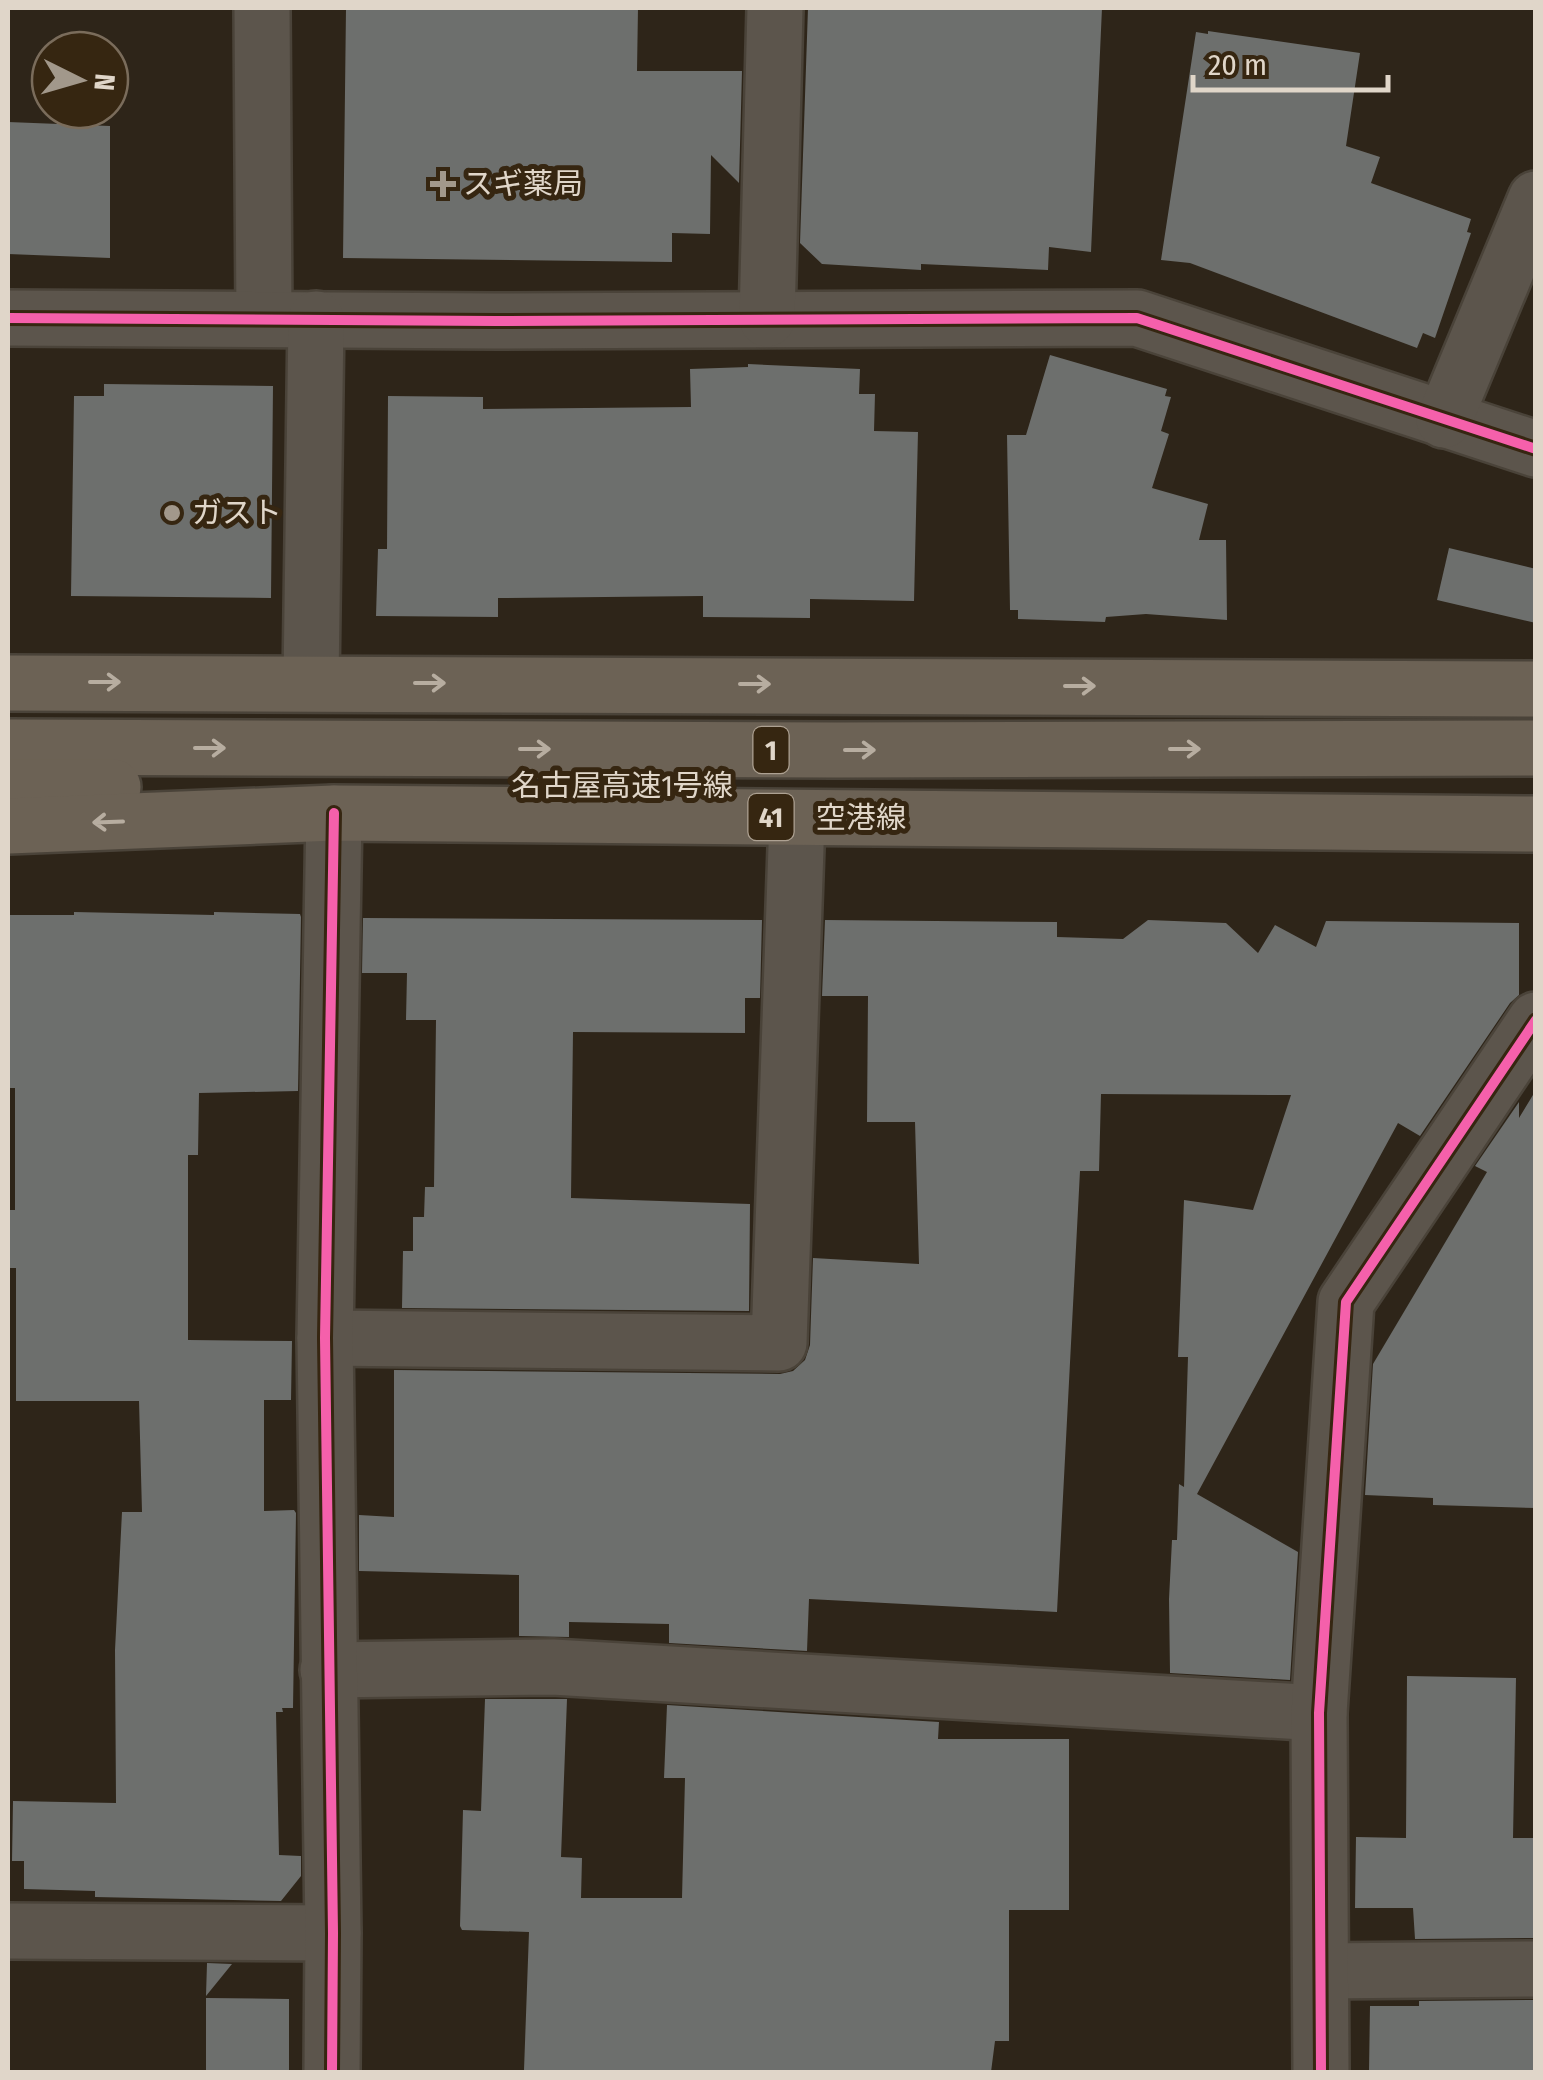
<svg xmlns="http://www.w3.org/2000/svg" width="1543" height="2080" font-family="'Fira Sans Condensed','Noto Sans JP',sans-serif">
  <rect width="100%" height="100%" fill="#2e2519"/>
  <g fill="#6d6f6d">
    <path d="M346,8H638L637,71H742L739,183L711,155L710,234L672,233V262L343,258Z"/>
    <path d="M808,8H1102L1091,252L1049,247L1048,270L921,264V270L822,264L800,243Z"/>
    <path d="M1208,31L1360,53L1346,146L1380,157L1371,183L1471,219L1467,232L1471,233L1435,338L1423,333L1417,348L1190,263L1161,260L1196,32L1208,34Z"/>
    <path d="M8,122L110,126V258L8,254Z"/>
    <path d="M1050,355L1167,389L1165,396L1171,397L1161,431L1169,434L1152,488L1208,504L1199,540H1226L1227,620L1146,614L1106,617L1105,622L1018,619V610H1010L1007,435H1026Z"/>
    <path d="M748,364L860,369L859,394H875L874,431L918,432L914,601L810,599V618L703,617V596L498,598V617L376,616L378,549H387L388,396L483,397V409L691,407L690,369L748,367Z"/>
    <path d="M104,384L273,386L271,598L71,596L74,396H104Z"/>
    <path d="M1449,548L1536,569V623L1437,600Z"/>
    <path d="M74,912L214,915V912L300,914L301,917L298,1091L199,1093L198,1155H188V1340L292,1341L291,1400H264V1511L294,1510L296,1513L293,1708H282L283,1712H276L279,1855L301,1856V1876L281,1901L95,1897V1891L24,1889V1861H12L13,1801L116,1803L115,1650L122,1512H142L139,1401H16V1268H8V1210H15V1088H8V915H74Z"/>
    <path d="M363,918L762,920L760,998H745V1033L573,1032L571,1198L750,1204L749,1311L402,1308L403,1251H413V1217H424L425,1187H434L436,1020H406L407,973H362Z"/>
    <path d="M825,920L1057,922V937L1123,939L1148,920L1226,923L1258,953L1275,925L1316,947L1326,921L1519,923V995L1510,1003L1420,1136L1398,1123L1197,1494L1298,1552L1290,1680L1170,1673L1169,1599L1172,1540H1177L1179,1484L1184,1487L1188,1357H1178L1184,1200L1253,1210L1291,1095L1101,1094L1099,1171H1080L1057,1612L809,1599L807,1651L669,1643V1624L569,1622V1637L519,1636V1575L359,1571V1515L394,1517V1370L780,1374L793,1371L805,1360L810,1345L813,1258L919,1264L915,1122H867L868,996H822Z"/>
    <path d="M1536,1090V1508L1433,1505V1498L1365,1495L1373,1364L1487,1172L1475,1166L1519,1102V1118Z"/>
    <path d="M1407,1676L1516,1678L1513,1838H1536V1938L1415,1939L1413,1908H1355L1356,1837L1406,1838Z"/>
    <path d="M485,1699H567L561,1857L582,1858L581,1898H682L685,1778H664L667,1705L939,1722L938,1739H1069V1910H1009V2041H995L991,2072L524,2070L529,1932L462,1930L460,1926L463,1810L481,1811Z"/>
    <path d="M207,1963L232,1964L206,1996Z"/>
    <path d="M206,1998L289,1999V2072H206Z"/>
    <path d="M1536,2000V2072H1369L1370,2006H1419V2001Z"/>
  </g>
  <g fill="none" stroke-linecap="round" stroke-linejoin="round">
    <g stroke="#4a4339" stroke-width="60">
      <g id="street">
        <path d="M262,8L264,319"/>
        <path d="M8,318L495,321L1137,318L1536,449"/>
        <path d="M767,319L775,8"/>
        <path d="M1444,420L1536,199"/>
        <path d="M311,682L316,319"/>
        <path d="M325,1338L779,1343L797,818"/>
        <path d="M328,1670L553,1667L1319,1713"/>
        <path d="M8,1931L333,1933"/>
        <path d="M1322,1971L1536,1969"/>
        <path d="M332,2072L333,1933L325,1338L334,813"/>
        <path d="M1321,2072L1319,1713L1346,1302L1536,1020"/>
      </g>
    </g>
    <g stroke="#4a4339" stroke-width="60">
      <g id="highway">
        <path d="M8,683L1536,689"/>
        <path d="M8,747L837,750L1536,748"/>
        <path d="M8,787H113"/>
        <path d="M8,826L334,813L1536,824"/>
      </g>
    </g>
    <use href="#street" stroke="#5c554c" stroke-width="55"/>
    <use href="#highway" stroke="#6c6255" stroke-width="55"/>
    <g stroke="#362611" stroke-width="16">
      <g id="cycleway">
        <path d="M8,318L495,321L1137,318L1536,449"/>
        <path d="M332,2072L333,1933L325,1338L334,813"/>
        <path d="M1321,2072L1319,1713L1346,1302L1536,1020"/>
      </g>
    </g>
    <use href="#cycleway" stroke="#f560ab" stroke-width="10"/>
  </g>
  <defs><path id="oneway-shaft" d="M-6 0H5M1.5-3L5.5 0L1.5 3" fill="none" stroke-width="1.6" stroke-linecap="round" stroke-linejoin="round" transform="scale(2.5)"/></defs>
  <g stroke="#b7ada0">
    <use href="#oneway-shaft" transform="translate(105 682)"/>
    <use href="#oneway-shaft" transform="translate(430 683)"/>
    <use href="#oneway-shaft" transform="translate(755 684)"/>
    <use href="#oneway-shaft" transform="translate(1080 686)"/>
    <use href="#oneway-shaft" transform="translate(210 748)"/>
    <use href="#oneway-shaft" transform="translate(535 749)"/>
    <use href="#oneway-shaft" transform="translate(1185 749)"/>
    <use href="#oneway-shaft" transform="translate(860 750)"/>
    <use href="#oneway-shaft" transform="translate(108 822) rotate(178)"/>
  </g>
  <g fill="#a2988b" stroke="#362611" stroke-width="4">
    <path d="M438 169h10v10h10v10h-10v10h-10v-10h-10v-10h10z"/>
    <circle cx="172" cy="513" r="10"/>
  </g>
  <g text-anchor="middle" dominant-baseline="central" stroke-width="10" stroke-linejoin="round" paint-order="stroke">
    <g fill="#362611" stroke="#ada192" stroke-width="2.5">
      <rect x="753.5" y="727" width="35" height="46" rx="8"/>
      <rect x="748.5" y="794" width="45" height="46" rx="8"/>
    </g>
    <g font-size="28" font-weight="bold" fill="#e0d6c9">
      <text x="771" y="750">1</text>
      <text x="771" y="817">41</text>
    </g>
    <g font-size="30" fill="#e0d6c9" stroke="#362611" text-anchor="start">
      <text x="463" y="184">スギ薬局</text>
      <text x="192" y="513">ガスト</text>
    </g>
    <g font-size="30" fill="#e0d6c9" stroke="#362611">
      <text x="622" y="786">名古屋高速1号線</text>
      <text x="861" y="818">空港線</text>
    </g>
  </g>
  <rect width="1543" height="2080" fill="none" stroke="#e0d6c9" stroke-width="20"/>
  <g transform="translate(80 80) rotate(95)"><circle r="48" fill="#362611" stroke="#7a6c5b" stroke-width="2.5"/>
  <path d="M0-8L18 38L0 25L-18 38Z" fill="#a2988b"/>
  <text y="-15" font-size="28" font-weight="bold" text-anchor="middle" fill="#e0d6c9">N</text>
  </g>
  <path d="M1193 75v15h195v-15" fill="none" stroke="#e0d6c9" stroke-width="5"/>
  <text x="1208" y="75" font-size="30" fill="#e0d6c9" stroke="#362611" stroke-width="8" paint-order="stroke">20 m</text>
</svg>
